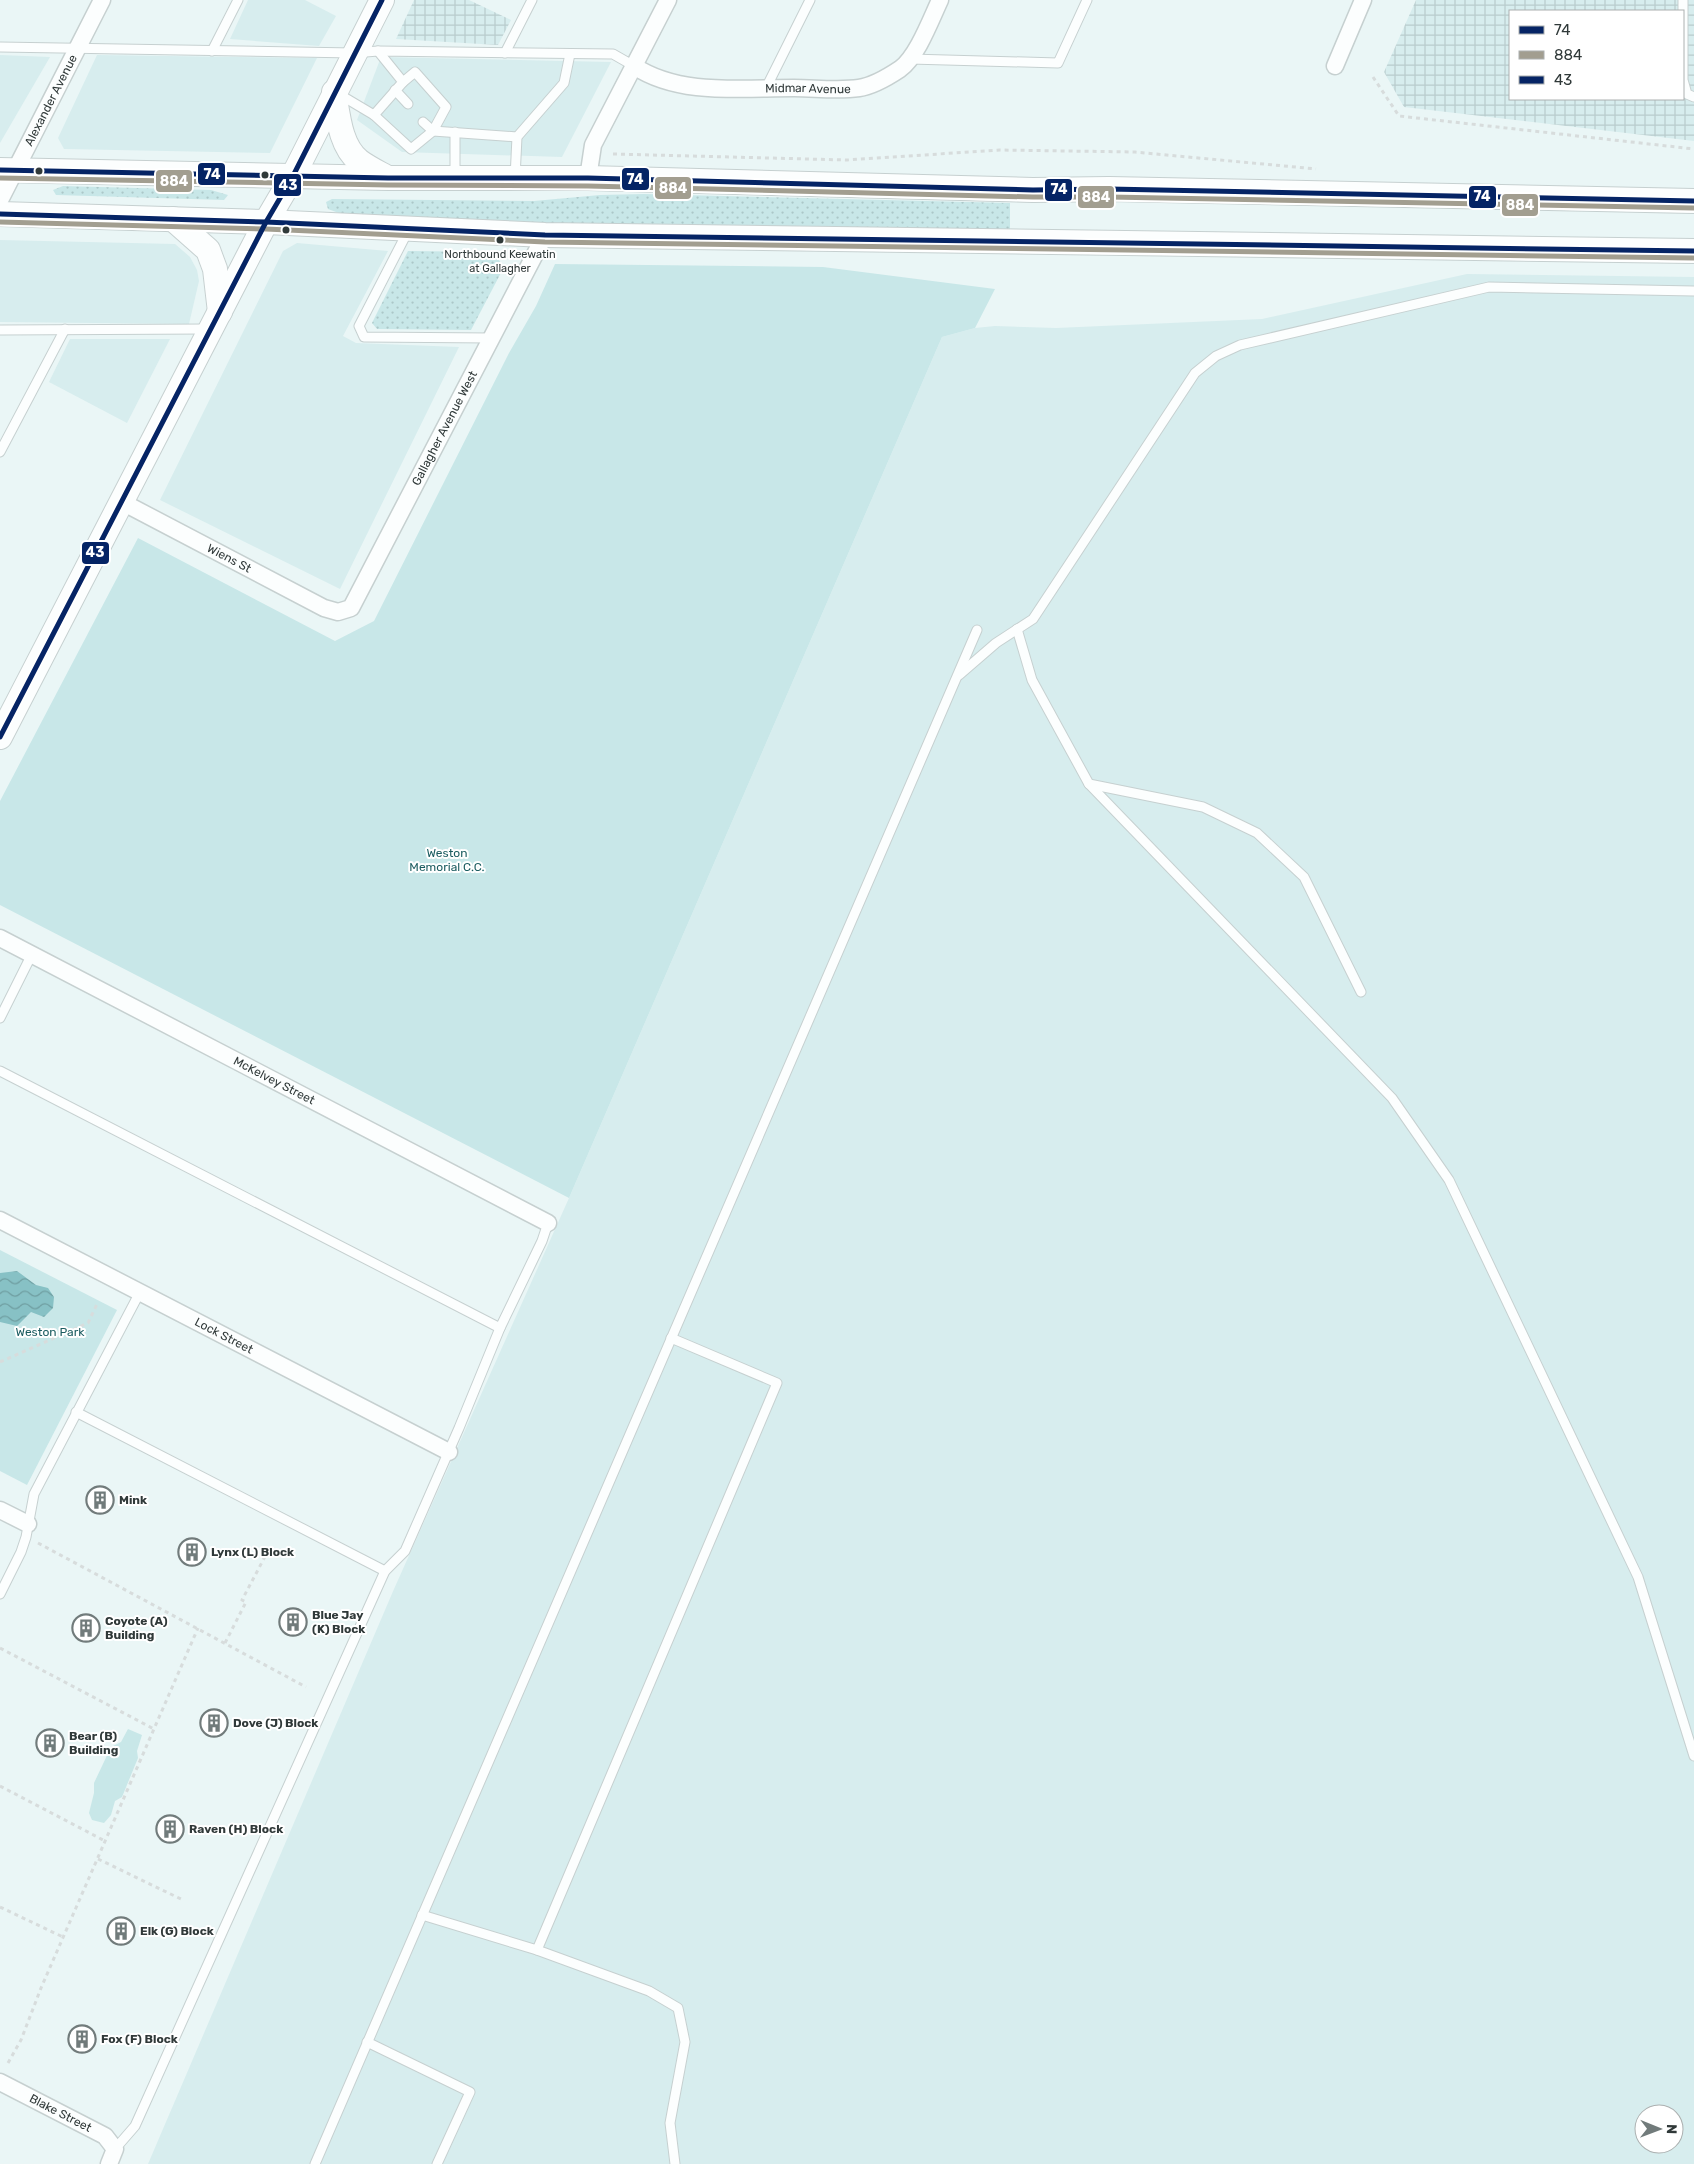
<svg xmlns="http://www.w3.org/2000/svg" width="1694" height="2164" font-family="Rubik,sans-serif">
  <defs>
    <pattern id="industrial-grid" width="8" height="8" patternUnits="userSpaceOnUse" patternTransform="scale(1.25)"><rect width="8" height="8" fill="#d7edee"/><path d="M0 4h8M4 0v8" fill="none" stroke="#b9cccd"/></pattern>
    <pattern id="grass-dots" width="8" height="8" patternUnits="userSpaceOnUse" patternTransform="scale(1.25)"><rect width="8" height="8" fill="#c8e7e8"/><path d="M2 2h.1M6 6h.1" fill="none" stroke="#acc7c8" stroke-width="1.8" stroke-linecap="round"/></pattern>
    <pattern id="water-waves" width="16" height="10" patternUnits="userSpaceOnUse" patternTransform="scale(1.25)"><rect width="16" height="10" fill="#87c1c5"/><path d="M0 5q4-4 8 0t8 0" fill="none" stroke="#6f9ea1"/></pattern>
  </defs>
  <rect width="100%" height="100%" fill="#eaf6f6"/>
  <g fill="#d7edee" fill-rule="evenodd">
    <path d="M248,0H305L336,16L319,46L230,39Z"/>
    <path d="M0,55L50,57L0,143Z"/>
    <path d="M97,55L317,58L270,153L64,149L58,138Z"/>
    <path d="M381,57L611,62L562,157L402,152L357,120Z"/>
    <path d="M0,240L175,244L190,257L197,270L199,281L189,324L0,322Z"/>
    <path d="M297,243L388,251L343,336L356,343L459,347L340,589L160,500L283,251Z"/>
    <path d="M1467,274L1694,277V2164H148L394,1589L569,1198L942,337L975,328L995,326L1056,328L1262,319ZM1644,2114H1674V2144H1644Z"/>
    <path d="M70,339H170L127,423L49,382Z"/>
  </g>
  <g fill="url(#industrial-grid)" fill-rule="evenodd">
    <path d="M414,0H469L511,20L498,45L396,39Z"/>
    <path d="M1416,0H1694V141L1404,107L1384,72ZM1510,11H1683V99H1510Z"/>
  </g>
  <g fill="url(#grass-dots)">
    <path d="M63,186L211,190L228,195L224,200L56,195L53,190Z"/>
    <path d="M644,194L1010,203V231L570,225L352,218L328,209L326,202L332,199L534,201L600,195Z"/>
    <path d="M408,251L493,252L504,267L471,330L377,329L372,323Z"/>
  </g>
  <g fill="#c8e7e8">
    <path d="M555,264L823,267L995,289L975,328L942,337L569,1198L0,905V801L138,538L335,641L374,621L509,353L536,306Z"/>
    <path d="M0,1250L117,1310L27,1485L0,1471Z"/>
    <path d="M128,1729L142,1735L137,1751L138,1758L122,1797L115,1801L111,1815L104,1823L92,1820L89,1813L94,1793V1783L111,1747L121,1742Z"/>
  </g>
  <path fill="url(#water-waves)" d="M17,1271L36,1285L48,1288L54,1297L53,1308L44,1317L31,1312L17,1326L0,1322V1273Z"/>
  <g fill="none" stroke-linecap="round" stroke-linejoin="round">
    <g stroke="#c6d0d0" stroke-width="11">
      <g id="service">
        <path d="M1683,0V80L1687,94L1694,97"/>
        <path d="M0,47L354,53L378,51L613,54L634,66"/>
        <path d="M212,51L238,0"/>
        <path d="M505,53L532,0"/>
        <path d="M910,59L1058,63L1087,0"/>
        <path d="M766,88L810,0"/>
        <path d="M395,90L408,104"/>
        <path d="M337,93L374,115L403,82L378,51"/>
        <path d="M374,115L411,149L433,131L446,107L415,72L403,82"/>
        <path d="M423,122L433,131L517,137"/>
        <path d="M455,132V177"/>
        <path d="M515,178L517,137L564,83L570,54"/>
        <path d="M408,231L359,326L364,337L491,338"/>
        <path d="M0,330L209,329"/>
        <path d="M0,452L65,329"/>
        <path d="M1017,629L1032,680L1089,784L1203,807L1257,833L1304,877L1361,992"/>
        <path d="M959,675L996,643L1033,619L1195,373L1216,356L1240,345L1489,287L1694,291"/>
        <path d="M1089,784L1392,1098L1449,1180L1638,1577L1694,1756"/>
        <path d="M0,1018L32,954"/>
        <path d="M0,1071L500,1328"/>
        <path d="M76,1412L385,1571"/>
        <path d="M0,1594L21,1552L26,1537L34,1494L140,1292"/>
        <path d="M422,1915L537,1950L777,1383L671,1338"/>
        <path d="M537,1950L649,1991L678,2008L685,2042L670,2123L675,2164"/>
        <path d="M367,2042L470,2092L437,2164"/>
        <path d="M115,2149L135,2126L385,1571L405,1551L459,1428L500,1328L542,1241L548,1223"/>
        <path d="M315,2164L977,630"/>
      </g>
    </g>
    <g stroke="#c6d0d0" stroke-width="19">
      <g id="minor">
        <path id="s1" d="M634,66C679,96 741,88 794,88C815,88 838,91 859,88C873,86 888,77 900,69C917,57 931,19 940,0"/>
        <path d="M1335,66L1363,0"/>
        <path d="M588,178L593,145L668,0"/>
        <path id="s2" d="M0,200L102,0"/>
        <path id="s3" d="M122,502L324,608L338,612L351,608L545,235"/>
        <path id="s4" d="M0,938L548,1223"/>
        <path id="s5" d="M0,1220L449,1452"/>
        <path d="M0,1510L28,1524"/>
        <path id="s6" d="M0,2082L105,2136L115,2149L109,2164"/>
      </g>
    </g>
    <g stroke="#c6d0d0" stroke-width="26">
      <g id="secondary">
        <path d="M334,92C338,115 340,146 359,161C367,167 377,172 386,177"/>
        <path d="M0,170L388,178H588L1033,190L1109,189L1694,201"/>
        <path d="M0,214L266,222L545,235L1694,251"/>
        <path d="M173,219L208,250L215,269L220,312"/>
        <path d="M0,737L266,222L293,176L382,0"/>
      </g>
    </g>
    <g stroke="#d7dcdc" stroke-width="3" stroke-dasharray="4 4" stroke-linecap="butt">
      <path d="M1373,77L1399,116L1694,149"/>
      <path d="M613,154L847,160L1000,150L1135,152L1316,169"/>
      <path d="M0,1362L88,1323L98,1302"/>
      <path d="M38,1543L306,1687"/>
      <path d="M225,1643L246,1602L242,1600L269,1549"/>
      <path d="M0,1648L154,1729"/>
      <path d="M0,1786L105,1841"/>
      <path d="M98,1859L183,1900"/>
      <path d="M0,1907L63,1937"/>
      <path d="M8,2063L21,2040L41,1988L198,1628"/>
    </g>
    <use href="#service" stroke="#fcfefe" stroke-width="9"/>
    <use href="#minor" stroke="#fcfefe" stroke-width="16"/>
    <use href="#secondary" stroke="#fcfefe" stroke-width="24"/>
    <g stroke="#fff" stroke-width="9">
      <g id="bus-1">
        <path d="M0,170L388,178H588L1033,190L1109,189L1694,201"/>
        <path d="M0,214L266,222L545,235L1694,251"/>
      </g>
    </g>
    <g stroke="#fff" stroke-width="9">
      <g id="bus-2">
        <path d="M0,178L388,185L588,186L1033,197H1109L1694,208"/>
        <path d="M0,222L266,229L545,242L1694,258"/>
      </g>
    </g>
    <g stroke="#fff" stroke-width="9">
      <path id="bus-3" d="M0,737L266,222L293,176L382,0"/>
    </g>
    <use href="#bus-1" stroke="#052465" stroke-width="5"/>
    <use href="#bus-2" stroke="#a29e90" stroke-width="5"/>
    <use href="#bus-3" stroke="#052465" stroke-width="5"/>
  </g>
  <defs>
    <g id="building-ring" transform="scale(1.4375)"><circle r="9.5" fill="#fff" stroke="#717b7b" stroke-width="1.5"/><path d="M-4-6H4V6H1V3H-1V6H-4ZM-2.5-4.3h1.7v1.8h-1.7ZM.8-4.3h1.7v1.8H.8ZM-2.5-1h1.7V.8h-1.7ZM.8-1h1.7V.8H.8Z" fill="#717b7b"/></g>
  </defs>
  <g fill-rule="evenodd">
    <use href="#building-ring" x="100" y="1500"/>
    <use href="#building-ring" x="192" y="1552"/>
    <use href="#building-ring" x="293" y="1622"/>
    <use href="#building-ring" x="86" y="1628"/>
    <use href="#building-ring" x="214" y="1723"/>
    <use href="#building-ring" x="50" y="1743"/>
    <use href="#building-ring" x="170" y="1829"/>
    <use href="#building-ring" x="121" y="1931"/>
    <use href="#building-ring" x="82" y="2039"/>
  </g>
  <g fill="#303939" stroke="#fff" stroke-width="2">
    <circle cx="39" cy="171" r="4.5"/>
    <circle cx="265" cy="175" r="4.5"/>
    <circle cx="286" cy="230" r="4.5"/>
    <circle cx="500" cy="240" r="4.5"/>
  </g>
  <g text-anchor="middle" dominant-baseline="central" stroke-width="4" stroke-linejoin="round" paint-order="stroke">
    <g font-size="11" fill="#303939" stroke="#fff">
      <text x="500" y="254">Northbound Keewatin<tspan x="500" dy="14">at Gallagher</tspan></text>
    </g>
    <g font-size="12" fill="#303939" stroke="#fff">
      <text stroke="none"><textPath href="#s1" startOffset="178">Midmar Avenue</textPath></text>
      <text stroke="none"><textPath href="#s2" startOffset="112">Alexander Avenue</textPath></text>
      <text stroke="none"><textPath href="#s3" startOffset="459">Gallagher Avenue West</textPath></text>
      <text stroke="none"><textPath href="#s3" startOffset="121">Wiens St</textPath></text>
      <text stroke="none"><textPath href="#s4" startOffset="309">McKelvey Street</textPath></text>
      <text stroke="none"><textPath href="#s5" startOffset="252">Lock Street</textPath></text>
      <text stroke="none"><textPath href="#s6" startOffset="68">Blake Street</textPath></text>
    </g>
    <g font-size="12" fill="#1b5c60" stroke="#fff">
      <text x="447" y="853">Weston<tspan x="447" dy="14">Memorial C.C.</tspan></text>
      <text x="50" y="1332">Weston Park</text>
    </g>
    <g font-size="12" font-weight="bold" fill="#303939" stroke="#fff" text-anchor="start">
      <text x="119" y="1500">Mink</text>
      <text x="211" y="1552">Lynx (L) Block</text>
      <text x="312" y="1615">Blue Jay<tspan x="312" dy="14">(K) Block</tspan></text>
      <text x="105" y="1621">Coyote (A)<tspan x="105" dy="14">Building</tspan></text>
      <text x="233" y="1723">Dove (J) Block</text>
      <text x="69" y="1736">Bear (B)<tspan x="69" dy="14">Building</tspan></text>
      <text x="189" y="1829">Raven (H) Block</text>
      <text x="140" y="1931">Elk (G) Block</text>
      <text x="101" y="2039">Fox (F) Block</text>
    </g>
  </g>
  <g stroke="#fff" stroke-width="2">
    <rect x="197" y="162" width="29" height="24" rx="5" fill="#052465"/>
    <rect x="621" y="167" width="29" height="24" rx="5" fill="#052465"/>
    <rect x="155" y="169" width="38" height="24" rx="5" fill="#a29e90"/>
    <rect x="273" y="173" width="29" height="24" rx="5" fill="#052465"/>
    <rect x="654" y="176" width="38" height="24" rx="5" fill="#a29e90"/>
    <rect x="1044" y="178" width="29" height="24" rx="5" fill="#052465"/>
    <rect x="1468" y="185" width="29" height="24" rx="5" fill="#052465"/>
    <rect x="1077" y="185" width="38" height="24" rx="5" fill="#a29e90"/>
    <rect x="1501" y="193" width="38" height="24" rx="5" fill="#a29e90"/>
    <rect x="81" y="541" width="29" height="24" rx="5" fill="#052465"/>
  </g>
  <g font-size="14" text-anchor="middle" font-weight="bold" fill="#fff">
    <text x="212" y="179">74</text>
    <text x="635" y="184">74</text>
    <text x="174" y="186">884</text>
    <text x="288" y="190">43</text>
    <text x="673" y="193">884</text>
    <text x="1059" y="194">74</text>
    <text x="1482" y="201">74</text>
    <text x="1096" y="202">884</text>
    <text x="1520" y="210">884</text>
    <text x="95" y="557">43</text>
  </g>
  <rect x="1509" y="10" width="175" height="90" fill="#ffffff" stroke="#acb0b0"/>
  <rect x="1519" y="26" width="25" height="8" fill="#052465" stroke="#acb0b0"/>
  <text x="1554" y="35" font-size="15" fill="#303939">74</text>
  <rect x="1519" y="51" width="25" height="8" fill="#a29e90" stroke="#acb0b0"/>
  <text x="1554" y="60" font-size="15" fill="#303939">884</text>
  <rect x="1519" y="76" width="25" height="8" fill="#052465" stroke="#acb0b0"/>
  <text x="1554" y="85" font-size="15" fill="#303939">43</text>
  <g transform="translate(1659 2129) rotate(91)"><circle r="24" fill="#ffffff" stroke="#acb0b0"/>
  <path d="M0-4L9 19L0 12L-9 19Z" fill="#717b7b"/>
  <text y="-8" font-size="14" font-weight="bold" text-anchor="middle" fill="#303939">N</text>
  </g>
</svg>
